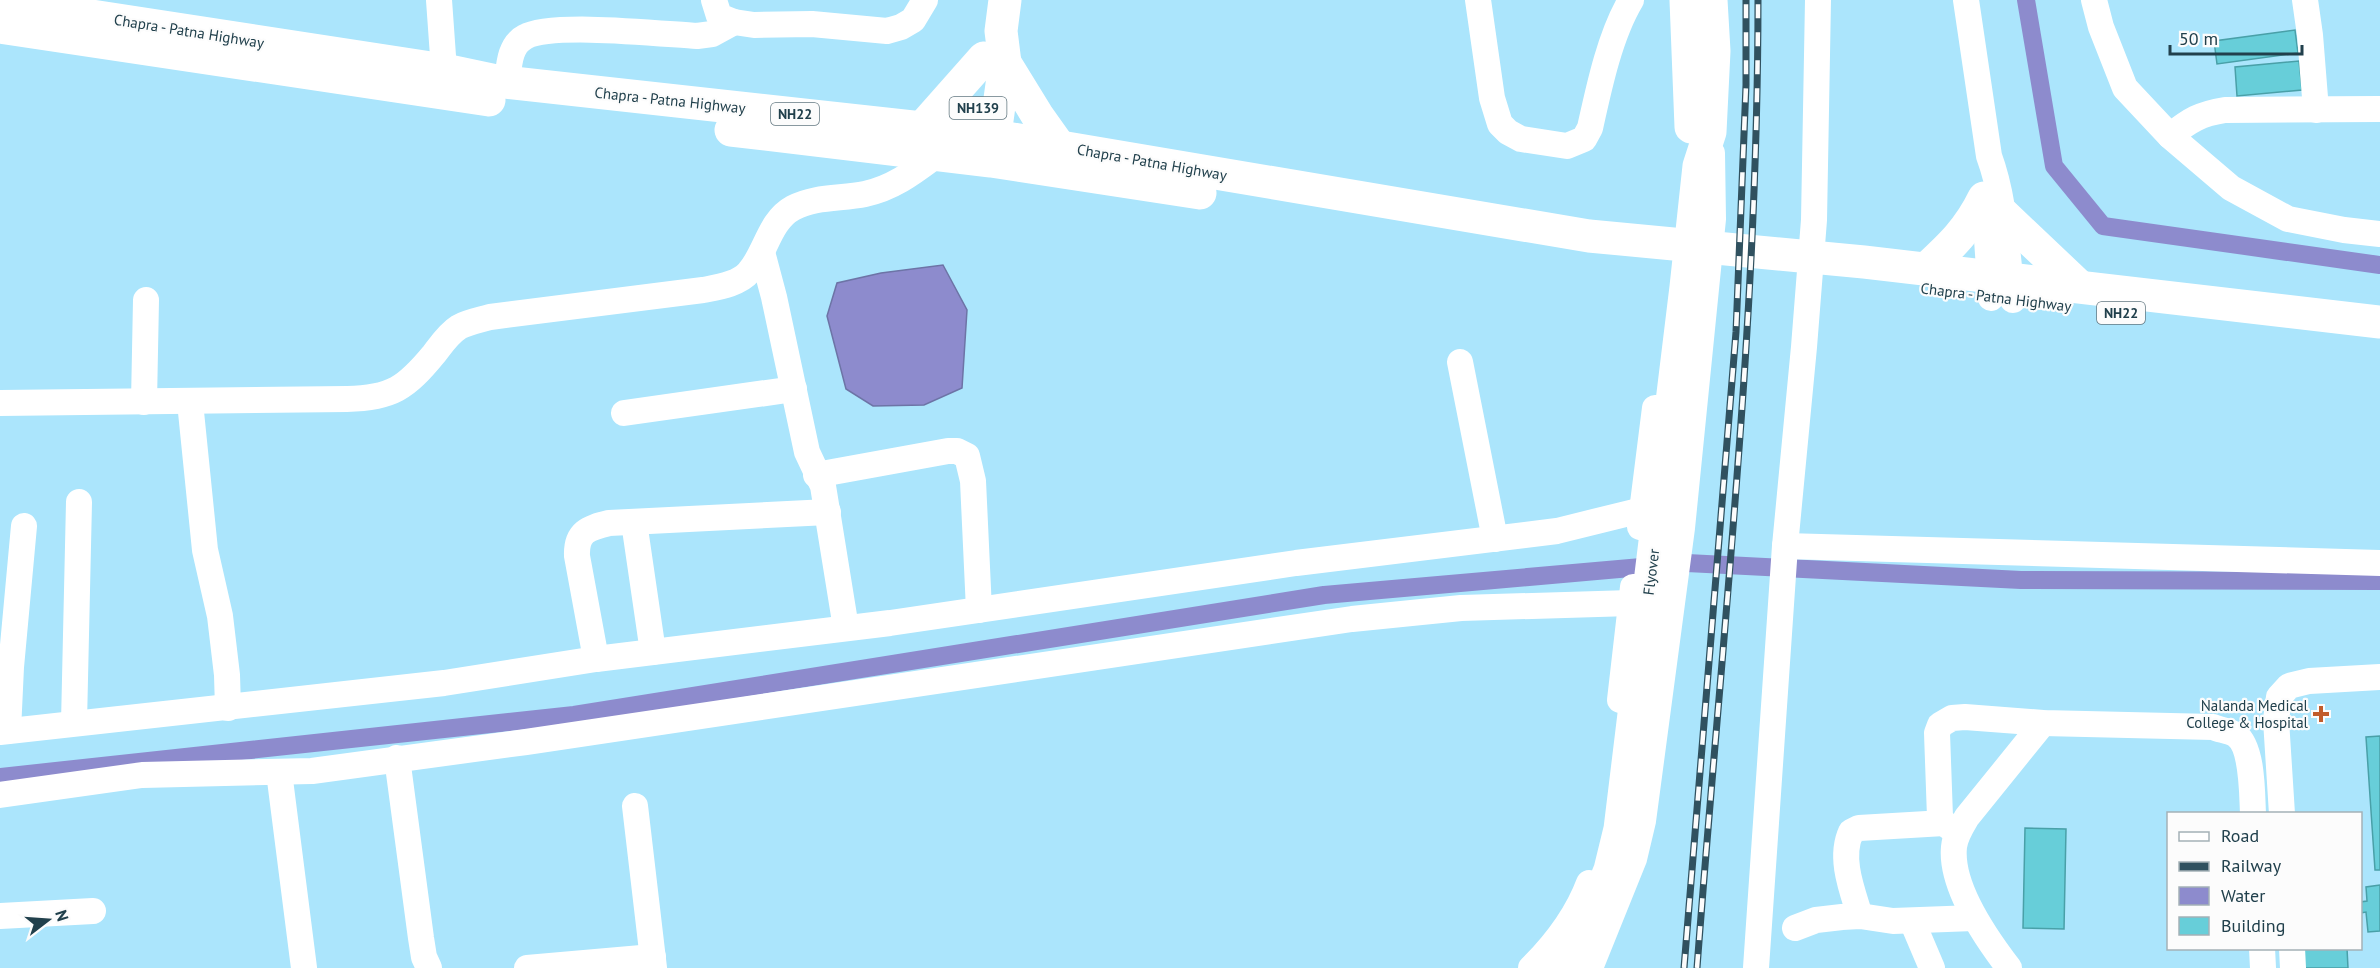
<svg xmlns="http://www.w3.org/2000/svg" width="2380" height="968" font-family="'PT Sans',sans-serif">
  <rect width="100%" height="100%" fill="#abe5fc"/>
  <path fill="#8d8bcd" stroke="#6d74a6" stroke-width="1.5" d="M943,265L967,310L962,388L924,405L873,406L846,389L827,316L837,283L881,273Z"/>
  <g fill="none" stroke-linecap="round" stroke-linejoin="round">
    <g stroke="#8d8bcd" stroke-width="18">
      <path d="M2026,0L2054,166L2103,226L2380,265"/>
      <path d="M0,777L574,715L1324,595L1687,563L2021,580L2380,581"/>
    </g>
  </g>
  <g fill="#67ced9" stroke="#49a0a8" stroke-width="1.5">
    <path d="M2295,30L2298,53L2217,64L2214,41Z"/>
    <path d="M2299,61L2302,90L2237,96L2235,67Z"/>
    <path d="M2380,736V870H2375L2366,737Z"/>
    <path d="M2025,828L2066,829L2064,929L2023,928Z"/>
    <path d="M2380,885V931L2368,932L2366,912L2360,913V902L2367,901L2366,887Z"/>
    <path d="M2298,948H2347L2348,968H2299Z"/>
  </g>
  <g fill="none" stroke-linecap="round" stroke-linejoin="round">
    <g stroke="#fff" stroke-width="26">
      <path d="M439,0L444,70"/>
      <path d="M714,0L719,16L734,22L754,25L812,24L887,31L901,27L913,20L925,0"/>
      <path d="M1478,0L1492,98L1500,124L1508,132L1521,139L1567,146L1584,139L1590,128C1599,87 1610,35 1631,0"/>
      <path d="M1966,0L1989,156C2006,202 2006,252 2013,300"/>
      <path d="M2094,0L2101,27L2125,88L2170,136L2231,188L2288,219L2344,230L2380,234"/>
      <path d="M2305,0L2310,35L2316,110"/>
      <path d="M507,82C509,67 509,45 525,37C551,22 662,34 697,36L712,34L734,22"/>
      <path d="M2170,136C2190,120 2200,114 2225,110L2380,109"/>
      <path d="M1984,195L1991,298"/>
      <path d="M762,252L774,297L807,452L823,486L846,628"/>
      <path d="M1460,362L1495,539"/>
      <path d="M144,402L146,300"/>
      <path d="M190,402L205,550L220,616L227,675L228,708"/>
      <path d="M0,403L347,399C392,398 406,388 434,354C441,345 448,334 459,327C468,322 480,320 490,317L703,290C718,287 739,284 749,272C766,253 769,221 793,208C816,196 841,199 865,194C894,188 915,171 938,154"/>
      <path d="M624,413L794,389"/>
      <path d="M816,475L948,451H957L967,456L973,481L979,610"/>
      <path d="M634,522L653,652"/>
      <path d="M1640,527L1655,408"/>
      <path d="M1785,546L2380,563"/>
      <path d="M596,659L577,556C576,532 588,528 609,523L828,512"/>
      <path d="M1620,700L1633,587"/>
      <path d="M74,723L79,502"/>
      <path d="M8,731L11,667L24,526"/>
      <path d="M0,732L444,683L596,659L890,623L1296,563L1557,531L1642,510"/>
      <path d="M397,758L421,938L424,957L429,968"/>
      <path d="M279,772L304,968"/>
      <path d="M0,795L142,775L312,771L526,742L1352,619L1461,608L1631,603"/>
      <path d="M635,806L654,968"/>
      <path d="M2282,814L2276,720L2279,697L2289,686L2309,681L2380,677"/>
      <path d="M1957,833L1944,823L1940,817L1937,733L1940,725L1952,718L1965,717L2043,723L2213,727C2220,730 2230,731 2236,735C2253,747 2252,795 2253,814"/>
      <path d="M0,916L93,911"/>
      <path d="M1860,916C1852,890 1839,858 1851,832L1859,828L1944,823"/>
      <path d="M1912,921L1932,968"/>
      <path d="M1795,928L1816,920L1842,917L1860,916L1893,921L1974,918"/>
      <path d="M2262,948L2263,968"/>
      <path d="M2292,948L2293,968"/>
      <path d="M527,968L653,957"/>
      <path d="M1531,968C1555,944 1577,915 1589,883"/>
      <path d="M1590,968L1634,859L1643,821L1682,528L1713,219L1712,153"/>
      <path d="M1756,968L1785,546L1804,347L1814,220L1818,0"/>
      <path d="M2009,968C1986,938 1950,886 1954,847C1955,836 1961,827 1967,817L2043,723"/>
    </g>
    <g stroke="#fff" stroke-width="33">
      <path d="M1686,0L1691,127"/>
      <path d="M1563,968L1586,929L1610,870L1620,829L1686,287L1699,166L1710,132L1714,51L1711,0"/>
    </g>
    <g stroke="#fff" stroke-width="33">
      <path d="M0,2L444,70L496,81L995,136L1589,236L1864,262L2380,322"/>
      <path d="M0,27L489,100"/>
      <path d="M1005,63L1037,115L1059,146"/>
      <path d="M922,128L984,58"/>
      <path d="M731,130L991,161L1200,193"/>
      <path d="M992,156L1005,63L1001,31L1005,0"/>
      <path d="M2003,214L2079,286"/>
      <path d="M1926,269C1951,246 1969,229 1984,198"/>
    </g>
    <g stroke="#30515f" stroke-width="7">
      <g id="rail">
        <path d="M1684,968L1736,332L1746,85V0"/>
        <path d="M1697,968C1721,646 1758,323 1758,0"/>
      </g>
    </g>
    <use href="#rail" stroke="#fcfcfc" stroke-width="4.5" stroke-dasharray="14" stroke-linecap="butt"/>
  </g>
  <path fill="#c15c2b" stroke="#fcfcfc" stroke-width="2" d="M2318 705h6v6h6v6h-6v6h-6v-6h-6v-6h6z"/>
  <g text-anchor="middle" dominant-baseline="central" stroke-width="4.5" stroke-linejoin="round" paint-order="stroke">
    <g fill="#fcfcfc" stroke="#637881" stroke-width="1.5">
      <rect x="949.5" y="97" width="57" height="22" rx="4.5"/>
      <rect x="771" y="103" width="48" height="22" rx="4.5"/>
      <rect x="2097" y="302" width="48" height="22" rx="4.5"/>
    </g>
    <g font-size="14" font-weight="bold" fill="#21404c">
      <text x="978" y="108">NH139</text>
      <text x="795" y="114">NH22</text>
      <text x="2121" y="313">NH22</text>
    </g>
    <g font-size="15" fill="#21404c" stroke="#fcfcfc">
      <text transform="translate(189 31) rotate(9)">Chapra - Patna Highway</text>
      <text transform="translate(670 100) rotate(6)">Chapra - Patna Highway</text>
      <text transform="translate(1152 162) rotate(10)">Chapra - Patna Highway</text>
      <text transform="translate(1996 297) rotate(7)">Chapra - Patna Highway</text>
      <text transform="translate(1651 572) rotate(-83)">Flyover</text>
    </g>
    <g font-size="15" fill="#21404c" stroke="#fcfcfc" text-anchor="end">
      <text x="2308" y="705">Nalanda Medical<tspan x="2308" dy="17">College &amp; Hospital</tspan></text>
    </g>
  </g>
  <rect x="2167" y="812" width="195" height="138" fill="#fcfcfc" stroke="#a4b1b6" stroke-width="1.5"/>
  <rect x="2179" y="832" width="30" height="9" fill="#ffffff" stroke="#a4b1b6" stroke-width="1.5"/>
  <text x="2221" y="842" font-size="18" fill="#21404c">Road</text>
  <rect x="2179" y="862" width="30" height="9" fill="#30515f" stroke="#a4b1b6" stroke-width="1.5"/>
  <text x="2221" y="872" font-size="18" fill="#21404c">Railway</text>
  <rect x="2179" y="887" width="30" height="18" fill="#8d8bcd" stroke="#a4b1b6" stroke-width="1.5"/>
  <text x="2221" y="902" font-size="18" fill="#21404c">Water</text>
  <rect x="2179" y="917" width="30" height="18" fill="#67ced9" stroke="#a4b1b6" stroke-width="1.5"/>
  <text x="2221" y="932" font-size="18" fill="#21404c">Building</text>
  <g transform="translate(48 920) rotate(73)" stroke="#fcfcfc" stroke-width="4.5" paint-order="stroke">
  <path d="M0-4.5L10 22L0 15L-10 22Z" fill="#21404c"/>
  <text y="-9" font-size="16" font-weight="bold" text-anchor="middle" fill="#21404c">N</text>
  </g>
  <path d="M2170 45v9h132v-9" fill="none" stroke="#21404c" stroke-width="3"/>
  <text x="2179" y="45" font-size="18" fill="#21404c" stroke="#fcfcfc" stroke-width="4.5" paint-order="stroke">50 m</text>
</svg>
